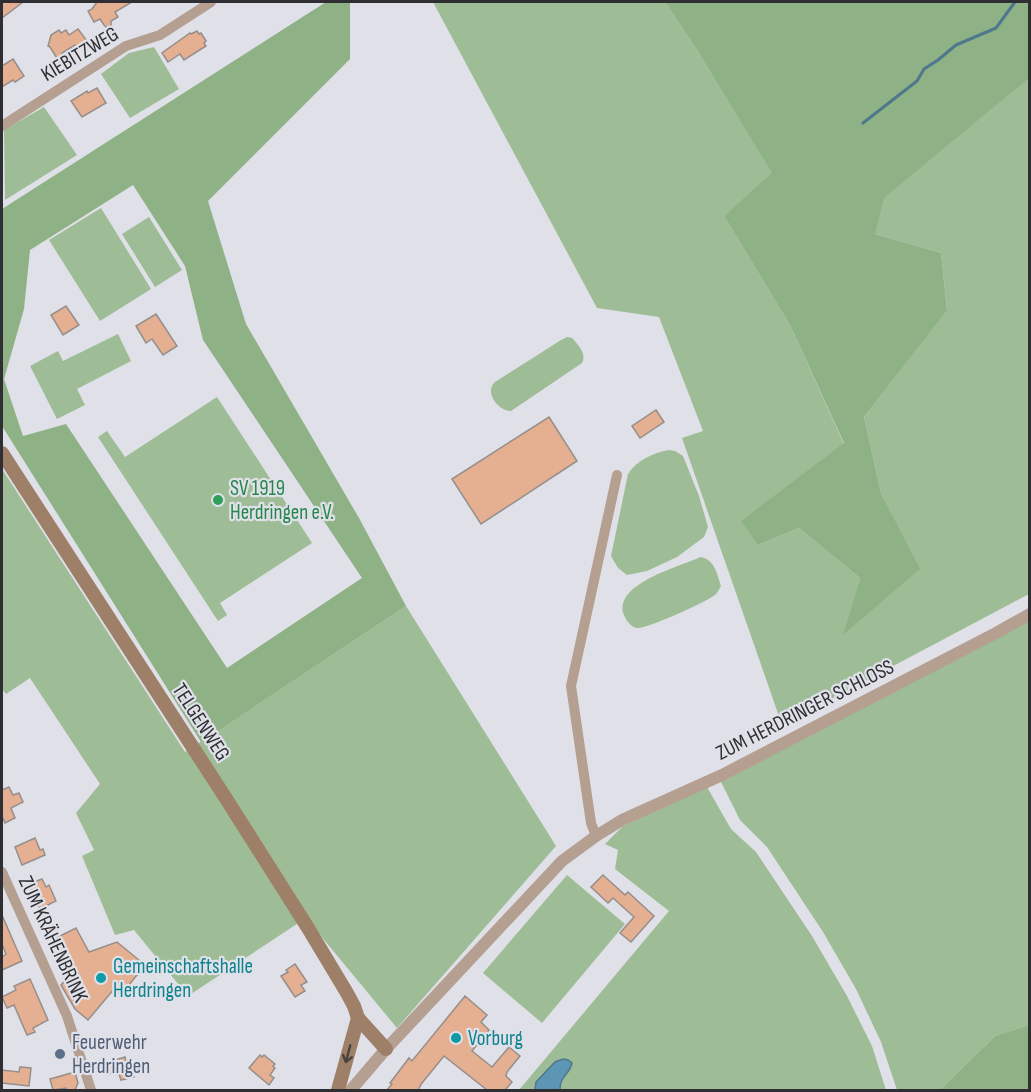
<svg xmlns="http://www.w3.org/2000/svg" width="1031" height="1092" font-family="'Sofia Sans Condensed',sans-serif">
  <rect width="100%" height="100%" fill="#dfe0e8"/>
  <g fill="#9ebd96">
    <path d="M433,2H665L697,50L773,174L724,216L790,325L844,444L758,545L799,528L860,578L844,633L919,569L881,493L864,417L947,309L941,253L875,234L868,197L1029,2V594L782,725L682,438L703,431L659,317L597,308Z"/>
    <path d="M154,47L179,89L130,118L101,74L129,53Z"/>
    <path d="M44,107L77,155L5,200L4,130Z"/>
    <path d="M101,208L151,289L100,321L49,240Z"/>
    <path d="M149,217L182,270L155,287L122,234Z"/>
    <path d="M118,334L131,361L77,389L85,405L57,419L30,366L58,351L63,361Z"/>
    <path d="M567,337L572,338C578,345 587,353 582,363L511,411C502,411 491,401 491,391C491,387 492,385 495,382L561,340Z"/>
    <path d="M217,397L312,543L220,603L227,615L218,621L98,437L107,431L125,457Z"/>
    <path d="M669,450L675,451L683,456L699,496L708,527L704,537L677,557L647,571L627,575L618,568L611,556L628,474C637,460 653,453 669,450Z"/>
    <path d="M2,469L185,752L406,606L556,846L397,1028L306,918L188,996L134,930L115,935L82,856L94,850L76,813L100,784L30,678L6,694L2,689Z"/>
    <path d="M701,557C715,560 717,574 721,586C719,589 718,592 716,594C709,601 645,630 636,628C631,627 626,620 624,615C612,584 681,566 701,557Z"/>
    <path d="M1029,619V1025L995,1036L940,1090H897L881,1042L856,989L823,932L767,847L740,820L720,780Z"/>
    <path d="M707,787L731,829L756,852L812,936L847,996L872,1046L886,1090H519L669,911L615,869L618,850L605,844L623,826Z"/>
    <path d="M567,875L625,924L542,1023L483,973Z"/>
  </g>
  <g fill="#8eb285" fill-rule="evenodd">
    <path d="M326,2H350V59L208,201L246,324L359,518L406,606L201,742L2,426V209ZM133,185L185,266L203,340L362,578L227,668L66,424L23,436L4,379L24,309L30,250Z"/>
    <path d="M665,2H1029V78L884,198L875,234L941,253L947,310L864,417L881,493L920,569L843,635L860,578L799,528L758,545L741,521L844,443L790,325L724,216L772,173L697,50Z"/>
    <path d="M1029,1025V1090H940L995,1036Z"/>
  </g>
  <path fill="#5d96b4" stroke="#4f778d" stroke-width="1.5" d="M563,1059L568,1060L572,1063C570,1074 559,1077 560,1090H535L536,1082L555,1062Z"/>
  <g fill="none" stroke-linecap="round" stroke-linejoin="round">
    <path stroke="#4f778d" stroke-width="3" d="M863,123L917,81L924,69L938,60L956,45L996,28L1015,2"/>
  </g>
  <g fill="#e5af92" stroke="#968e8a" stroke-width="1.5">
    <path d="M2,2H23L2,18Z"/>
    <path d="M97,2H132L115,12L118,17L111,21V32L104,25L100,19L94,22L88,11L92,9Z"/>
    <path d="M78,29L87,41L77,48L75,45L62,53L60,63L50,47L48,46L51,35L59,30L61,33L66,30L69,35Z"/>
    <path d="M197,31L199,34L201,33L206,41L204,43L206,46L184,60L180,54L168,62L162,53L190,33L191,34Z"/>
    <path d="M13,59L24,76L15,82L13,80L2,87V66Z"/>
    <path d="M97,88L106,103L82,117L71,101L87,91L88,93Z"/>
    <path d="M66,306L79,325L63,335L51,315Z"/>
    <path d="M156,314L177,346L163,355L152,339L146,343L136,326Z"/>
    <path d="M656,410L664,422L640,438L632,426Z"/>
    <path d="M549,417L577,461L481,524L452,479Z"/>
    <path d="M9,787L13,795L19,793L23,802L11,808L15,818L5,823L2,816V788V790Z"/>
    <path d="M35,838L40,850L43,849L45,855L22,865L15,847Z"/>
    <path d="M603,875L625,895L628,892L654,916L631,942L620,933L634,917L613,898L608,903L591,887Z"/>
    <path d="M42,879L46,887L49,885L56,901L40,909L29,884Z"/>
    <path d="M2,915L22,961L2,970V957L6,954L2,944Z"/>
    <path d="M76,928L89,952L117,942L145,965L121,995L114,989L88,1020L75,1009L61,985L72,972L56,938Z"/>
    <path d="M295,964L307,982L301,985L305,991L295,997L281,976L288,972L286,970Z"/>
    <path d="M30,979L48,1020L33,1028L35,1032L27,1035L14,1005L7,1008L2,997L16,990L14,986Z"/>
    <path d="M465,996L487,1015L481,1022L489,1030L472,1051L492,1067L509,1047L520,1056L507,1072L506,1076L512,1082L505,1090H487L444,1056L422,1083L418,1090H387L392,1084L390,1083L409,1058L412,1061Z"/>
    <path d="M260,1055L262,1057L264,1055L275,1064L273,1066L275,1068L270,1075L274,1078L269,1085L249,1068Z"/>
    <path d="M125,1057L126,1062L130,1061L134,1077L121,1080L118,1071L108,1074L105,1063Z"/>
    <path d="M20,1067L31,1068L29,1086L2,1083V1070L19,1072Z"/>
    <path d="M75,1072L78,1083L75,1090H67L66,1088L53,1090L50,1079Z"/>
  </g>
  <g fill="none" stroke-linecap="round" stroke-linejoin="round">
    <g stroke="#b49f90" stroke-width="10">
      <path d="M2,126L126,46L160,35L211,2"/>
      <path d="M596,836L591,823L571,686L617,475"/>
      <path d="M2,872L67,1016L91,1090"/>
    </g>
    <path stroke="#b49f90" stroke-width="12" d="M351,1090L386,1049L562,861L596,836L622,820L722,775L996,633L1030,614"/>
    <g stroke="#9e7f68" stroke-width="14">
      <path d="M2,453L225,797L308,928L347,993L354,1006L358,1018L386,1049"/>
      <path d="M338,1090L358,1018"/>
    </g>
  </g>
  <defs><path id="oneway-shaft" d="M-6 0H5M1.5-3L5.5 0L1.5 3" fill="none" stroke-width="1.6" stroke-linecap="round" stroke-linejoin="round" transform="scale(1.5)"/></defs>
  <use stroke="#4b4340" href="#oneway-shaft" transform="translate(348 1054) rotate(105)"/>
  <circle fill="#2e9e5b" stroke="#dfe0e8" stroke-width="2" cx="218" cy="500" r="6"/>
  <g fill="#0f9aa8" stroke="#dfe0e8" stroke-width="2">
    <circle cx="101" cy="978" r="6"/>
    <circle cx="456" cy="1038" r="6"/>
  </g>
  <circle fill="#5c6f8a" stroke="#dfe0e8" stroke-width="2" cx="60" cy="1054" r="6"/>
  <g text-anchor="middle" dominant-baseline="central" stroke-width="4.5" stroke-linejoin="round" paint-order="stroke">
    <g font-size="21" fill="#2f2f33" stroke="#dfe0e8">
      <text transform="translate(80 54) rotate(-31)">KIEBITZWEG</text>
      <text transform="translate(805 710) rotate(-27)">ZUM HERDRINGER SCHLOSS</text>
      <text transform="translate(201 722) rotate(57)">TELGENWEG</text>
      <text transform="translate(53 939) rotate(65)">ZUM KRÄHENBRINK</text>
    </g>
    <g font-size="21" fill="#27864d" stroke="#dfe0e8" text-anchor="start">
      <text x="230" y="488">SV 1919<tspan x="230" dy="24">Herdringen e.V.</tspan></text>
    </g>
    <g font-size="21" fill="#0d838f" stroke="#dfe0e8" text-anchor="start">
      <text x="113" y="966">Gemeinschaftshalle<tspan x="113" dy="24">Herdringen</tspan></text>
      <text x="468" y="1038">Vorburg</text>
    </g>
    <g font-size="21" fill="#4e5e75" stroke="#dfe0e8" text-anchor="start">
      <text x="72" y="1042">Feuerwehr<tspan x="72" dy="24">Herdringen</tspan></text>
    </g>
  </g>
  <rect width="1031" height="1092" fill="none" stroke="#2f2f33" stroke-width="6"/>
</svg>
